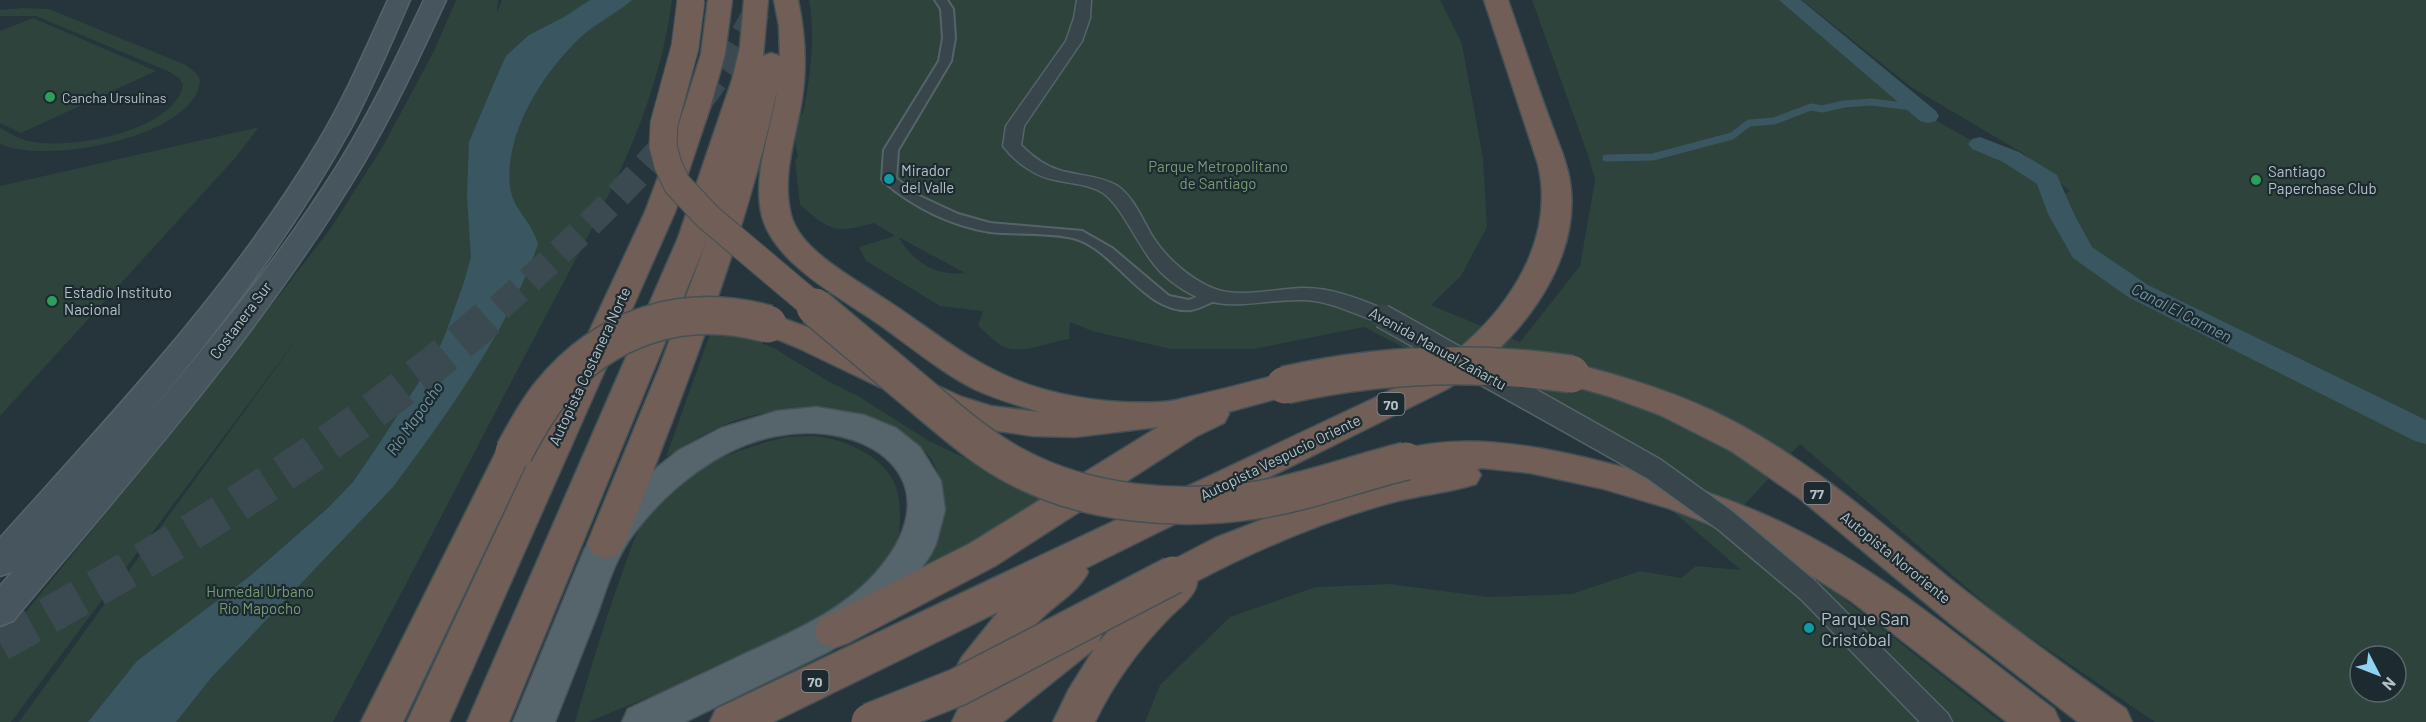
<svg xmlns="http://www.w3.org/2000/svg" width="2426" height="722" font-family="Barlow,sans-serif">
  <rect width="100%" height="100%" fill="#25353b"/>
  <g fill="#2d433c" fill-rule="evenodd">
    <path d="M456,0H498L497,13L502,0H672C656,123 595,221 539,329C470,460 403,592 333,722H19L302,332L11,722H0V644L221,371L331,228L383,146L434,51Z"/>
    <path d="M809,0H1440L1462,44L1483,158L1487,227L1461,276L1431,305L1520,342L1580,266L1595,180L1589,158L1532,0H1782L1915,109L2041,179L2049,202L2070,191L2024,154L1911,87L1802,0H2426V722H2155L2002,618L1800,444L1736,514L2001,722H1145L1160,685L1230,617L1316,587L1390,584L1488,597L1572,594L1640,571L1681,578L1696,566L1741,570L1603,451L1364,327L1254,349H1171L1092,331L1070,322L1069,339C1049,342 1022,355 1004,347C995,343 986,332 978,326L983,311L940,306L866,261L859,247L895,236L874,223C835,234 830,231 800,205L795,160L798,156C794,144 793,122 803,113C810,77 816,37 809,0ZM899,238H900L965,273C935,276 915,263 899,238ZM2360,656H2396V692H2360Z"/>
    <path d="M22,8L49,9L186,65L197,74L200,80C197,138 43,165 0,144V128C8,132 17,138 25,140C63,152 175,132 183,85L180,79L170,72L36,16H0V10Z"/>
    <path d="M33,18L156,71L21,133L0,123V31Z"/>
    <path d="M259,127L236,157L0,416V186Z"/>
    <path d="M710,334L747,338L774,348L826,380L858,396L929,441L1053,499L913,582C920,557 926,532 933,507C935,499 940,488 939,480C937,460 922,446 905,435C856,401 789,403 734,421C710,429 688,444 666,457Z"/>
    <path d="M786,437C798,437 811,435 823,437C848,441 882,457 894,482C904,505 902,549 885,568C864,592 838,606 812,621C741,662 663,691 588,722H575C589,674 603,626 620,579C628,558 637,525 652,509C687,468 735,449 786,437Z"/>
  </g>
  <path fill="#3a5661" d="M590,0H632C617,13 598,22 583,35C544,71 504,132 510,187C513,210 533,223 538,244C511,325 445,418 393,487L211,678L176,722H88L137,661L250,576L328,508L353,482L381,441L435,357L445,335L464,282L471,257L467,195L469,142L497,76L506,56L529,35L564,17Z"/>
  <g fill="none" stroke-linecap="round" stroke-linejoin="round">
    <path stroke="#3a5661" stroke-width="7" d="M1606,158L1653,157L1732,136L1749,123L1774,121L1811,107L1822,109L1844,104L1871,102L1920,108"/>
    <g fill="#3a5661" fill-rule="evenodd">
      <path d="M1779,0H1801L1936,111L1939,116L1936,121L1928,123L1920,121Z"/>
      <path d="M1980,137L2019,152L2057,175L2074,214L2092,247L2148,285L2426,420V444L2415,441L2128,297L2073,258L2048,214L2037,184L2003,162L1972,149L1968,144L1972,139Z"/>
    </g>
    <path stroke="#3a4a50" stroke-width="27" stroke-dasharray="27 14" stroke-linecap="butt" d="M499,308C602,214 698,127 763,0"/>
    <path stroke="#3a4a50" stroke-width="37" stroke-dasharray="37 18" stroke-linecap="butt" d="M0,643C176,544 350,443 500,307"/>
    <g stroke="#566469" stroke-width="4">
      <path id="pedestrian" d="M935,0H947L953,9L955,38L951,61L898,150L896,178L915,194L958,214L990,223L1082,231L1112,248L1169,296L1189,300L1211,291L1217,292L1219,296L1217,300C1209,303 1199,309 1191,310C1143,314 1116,249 1073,238C1047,232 1017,235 990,232C952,226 913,207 884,182L882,179L884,150L939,61L943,38L941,9Z"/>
    </g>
    <g stroke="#566469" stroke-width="3">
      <g id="minor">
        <path d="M1077,0H1091L1090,18L1082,41L1024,126L1021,145C1032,156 1043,165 1059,170C1078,176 1097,175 1116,185C1133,195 1143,221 1153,237C1166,258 1191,280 1215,289C1238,298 1276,289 1301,288C1332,287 1362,300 1389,311L1392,316L1389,321L1382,323C1355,315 1332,301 1304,300C1247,299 1217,320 1166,277C1141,256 1124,207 1103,193C1089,184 1072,184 1055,180C1036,177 1015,162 1003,146L1006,126L1066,41L1074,18Z"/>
        <path d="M1808,580L1817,583L1948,714L1952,722H1920L1799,597L1796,590L1799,583Z"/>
      </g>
    </g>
    <g stroke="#566469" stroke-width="3">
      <path id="secondary" d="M388,0H410C391,43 373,87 351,128C291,237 214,337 134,431C206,347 278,260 337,166C370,113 397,57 424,0H446C420,56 394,112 362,166C264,330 135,475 13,621L0,626V586L90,483L12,572L0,576V538C113,412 230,289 318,142C345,97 366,48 388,0Z"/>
    </g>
    <g stroke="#445257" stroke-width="3">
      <path id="primary" d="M816,407L864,415L896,428L920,447L941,481L945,510L936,544L931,554L907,591L892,607L861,632L828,652L685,722H622L628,709C665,691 703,674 740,656C789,633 843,612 879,569C954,480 869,418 776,436C721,446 668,489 635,532C616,556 607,587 597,615C583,651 569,686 555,722H513L584,550L602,520L624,494L679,450L721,428L777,411Z"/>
    </g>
    <g stroke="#435156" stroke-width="3">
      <g id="motorway">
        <path d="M708,0H732L725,54L710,108L675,212L449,722H407L645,212L684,108L701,54Z"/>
        <path d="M744,0H768L763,56L771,53L780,56L779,26L774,0H798C805,33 807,66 802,99C796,137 781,176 791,215C800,250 852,277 880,296C920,321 956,352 998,372C1046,396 1109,405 1161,402C1172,402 1183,398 1193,396C1224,389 1254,381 1285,373L1297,377L1302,385L1297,393L1228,412L1229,414L1224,423L1197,436L995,566L848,643L834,648L820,643L814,631L820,619L969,544L1158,427L1075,437L1033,436L991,430L938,415L796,347L757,331L752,324L757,317L768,313L818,331L962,397L991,406L1039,412C1017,405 995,399 974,389C941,372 911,347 880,325C843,299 774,264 762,216C752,174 771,132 777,91C743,247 682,395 625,544L619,554L606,559L593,554L587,544L660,366L707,240L509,722H467L678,238L732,80L740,47Z"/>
        <path d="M1484,0H1508C1522,40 1535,80 1550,120C1558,143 1569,165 1571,190C1578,270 1512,350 1447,389L1086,568L1088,572C1079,591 1057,603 1042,618C1023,636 1007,658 993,680L1068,623L1082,618L1096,623L1102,635L1098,643L1135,600L1130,590L1136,579L1215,538L1310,501L1401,473L1393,470L1388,461L1393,452C1457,432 1528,444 1591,459C1660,476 1729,496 1793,528C1888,575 1970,646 2054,709L2060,722H2007L1851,601L1790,562L1742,537L1668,508L1604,489L1530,473L1482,468L1477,469L1481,475L1476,484C1448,493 1418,495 1390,503C1324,521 1258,549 1197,581C1197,596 1177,609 1167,620C1138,650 1113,684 1095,722H1053L1069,689L1094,649L1003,722H952L958,709L966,702L953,698L947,685L962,657L998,612L773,722H710L716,709L1383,394C1402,384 1422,375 1440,363C1503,319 1557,244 1538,164Z"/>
        <path d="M1571,363C1627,377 1682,394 1733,421C1813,463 1881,523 1950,579C2007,624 2067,667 2126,709L2132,722H2078L1951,624L1799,498L1731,451L1660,415L1611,397L1559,382L1554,374L1559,366Z"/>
        <path d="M514,439L527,443L532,452L403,722H361L496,452L501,443Z"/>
      </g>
    </g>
    <use href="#pedestrian" fill="#38464b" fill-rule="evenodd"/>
    <use href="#minor" fill="#38464b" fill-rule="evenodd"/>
    <use href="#secondary" fill="#47565e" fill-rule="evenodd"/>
    <use href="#primary" fill="#56656b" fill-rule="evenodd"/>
    <use href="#motorway" fill="#715e56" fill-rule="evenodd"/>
    <g stroke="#566469" stroke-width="26" stroke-linecap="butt">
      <path id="minor-bridge" d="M1382,316L1654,469L1726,521L1808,590"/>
    </g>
    <g stroke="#435156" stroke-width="29" stroke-linecap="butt">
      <path id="motorway-bridge-far1" d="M691,0L685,47L664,124L663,146L668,165L677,184L708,217L816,308"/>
    </g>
    <g stroke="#435156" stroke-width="40" stroke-linecap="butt">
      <g id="motorway-bridge">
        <path d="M815,307C851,337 886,367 922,397C952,422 982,449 1017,467C1088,505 1178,512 1257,500C1308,492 1356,473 1406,461"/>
        <path d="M1285,385C1381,363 1474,360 1571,374"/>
        <path d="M514,452C525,432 536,411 550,394C605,326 685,301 768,324"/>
        <path d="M870,722L958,687L1173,575"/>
      </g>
    </g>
    <use href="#minor-bridge" stroke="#38464b" stroke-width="23"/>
    <use href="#motorway-bridge-far1" stroke="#715e56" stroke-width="27"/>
    <use href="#motorway-bridge" stroke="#715e56" stroke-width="37"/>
  </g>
  <g fill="#2e9e5b" stroke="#1d2b30" stroke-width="2">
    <circle cx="50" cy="97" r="6"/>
    <circle cx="2256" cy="180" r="6"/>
    <circle cx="52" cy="301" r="6"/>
  </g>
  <g fill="#0f9aa8" stroke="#1d2b30" stroke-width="2">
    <circle cx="889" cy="179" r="6"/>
    <circle cx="1809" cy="628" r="6"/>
  </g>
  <g text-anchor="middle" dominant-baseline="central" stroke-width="4.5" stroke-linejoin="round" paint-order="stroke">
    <g font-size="14" fill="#b4c1c7" stroke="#1d2b30" text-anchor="start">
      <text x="62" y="97">Cancha Ursulinas</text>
    </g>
    <g fill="#1d2b30" stroke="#87949a" stroke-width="1.5">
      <rect x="1377.5" y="393" width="27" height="22" rx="4.5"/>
      <rect x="1803.5" y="482" width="27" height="22" rx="4.5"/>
      <rect x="801.5" y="670" width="27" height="22" rx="4.5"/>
    </g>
    <g font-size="14" font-weight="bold" fill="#b4c1c7">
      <text x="1391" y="404">70</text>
      <text x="1817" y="493">77</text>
      <text x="815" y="681">70</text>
    </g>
    <g font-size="15" fill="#769b74" stroke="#1d2b30">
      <text x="1218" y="166">Parque Metropolitano<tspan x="1218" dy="17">de Santiago</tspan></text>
      <text x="260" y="591">Humedal Urbano<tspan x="260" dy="17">Río Mapocho</tspan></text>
    </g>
    <g font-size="15" fill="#b4c1c7" stroke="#1d2b30" text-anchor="start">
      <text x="901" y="170">Mirador<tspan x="901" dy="17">del Valle</tspan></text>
      <text x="2268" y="171">Santiago<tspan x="2268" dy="17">Paperchase Club</tspan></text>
      <text x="64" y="292">Estadio Instituto<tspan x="64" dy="17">Nacional</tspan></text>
    </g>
    <g font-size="15" fill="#b4c1c7" stroke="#1d2b30">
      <text transform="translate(240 320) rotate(-53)">Costanera Sur</text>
      <text transform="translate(1438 348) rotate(29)">Avenida Manuel Zañartu</text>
      <text transform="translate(589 366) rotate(-65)">Autopista Costanera Norte</text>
      <text transform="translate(1280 457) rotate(-26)">Autopista Vespucio Oriente</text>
      <text transform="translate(1896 557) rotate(39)">Autopista Nororiente</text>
    </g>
    <g font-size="16" font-style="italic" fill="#6f95a4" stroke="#1d2b30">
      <text transform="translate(2182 312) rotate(27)">Canal El Carmen</text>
      <text transform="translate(414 418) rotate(-55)">Río Mapocho</text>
    </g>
    <g font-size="18" fill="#b4c1c7" stroke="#1d2b30" text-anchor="start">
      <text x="1821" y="618">Parque San<tspan x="1821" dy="21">Cristóbal</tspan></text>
    </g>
  </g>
  <g transform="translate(2378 674) rotate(132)"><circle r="28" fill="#1d2b30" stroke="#59676c" stroke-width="1.5"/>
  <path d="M0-4.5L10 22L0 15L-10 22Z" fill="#8fd2f1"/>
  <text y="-9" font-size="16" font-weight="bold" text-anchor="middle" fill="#b4c1c7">N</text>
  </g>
</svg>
